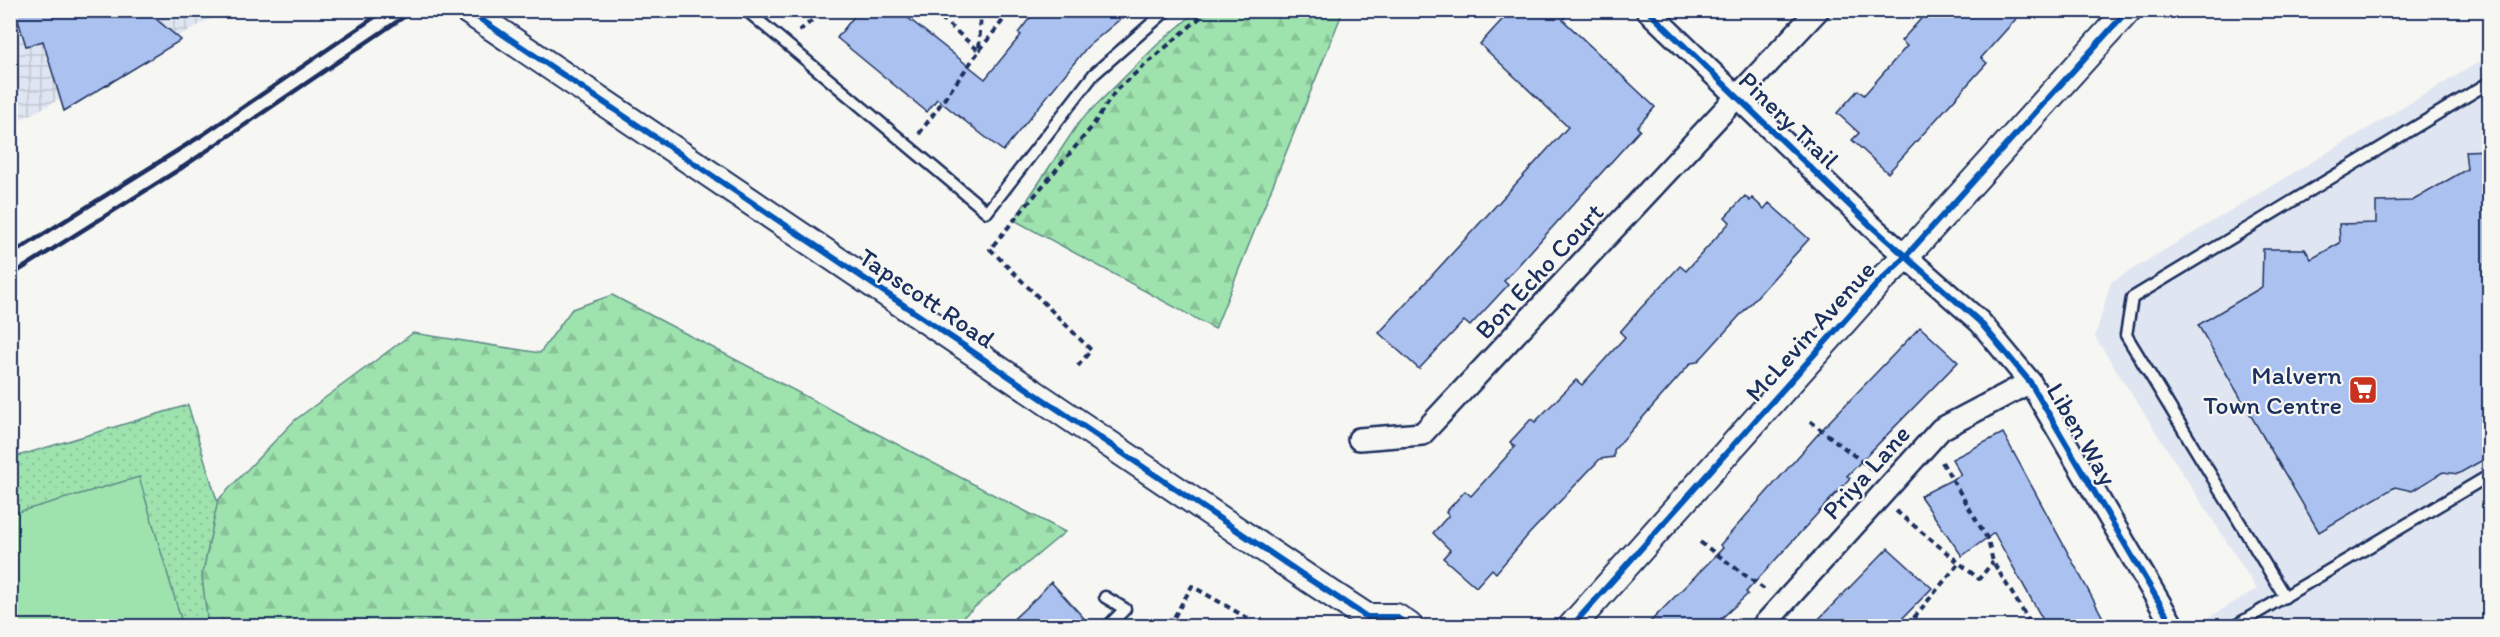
<svg xmlns="http://www.w3.org/2000/svg" width="2500" height="637" font-family="Itim,sans-serif">
  <defs>
    <pattern id="industrial-grid" width="8" height="8" patternUnits="userSpaceOnUse" patternTransform="scale(1.5)"><rect width="8" height="8" fill="#e0e6f1"/><path d="M0 4h8M4 0v8" fill="none" stroke="#c0c6d1"/></pattern>
    <pattern id="green-dots" width="8" height="8" patternUnits="userSpaceOnUse" patternTransform="scale(1.5)"><rect width="8" height="8" fill="#9ee3ae"/><path d="M2 2h.1M6 6h.1" fill="none" stroke="#88c398" stroke-width="1.8" stroke-linecap="round"/></pattern>
    <pattern id="forest-firs" width="22" height="20" patternUnits="userSpaceOnUse" patternTransform="scale(1.5)"><rect width="22" height="20" fill="#9ee3ae"/><path d="M5 1l3.5 6h-7zM16 11l3.5 6h-7z" fill="#88c398"/></pattern>
  </defs>
  <rect width="100%" height="100%" fill="#f6f6f2"/>
  <filter id="ink" filterUnits="userSpaceOnUse"><feTurbulence type="fractalNoise" baseFrequency=".0167" numOctaves="2"/><feDisplacementMap in="SourceGraphic" scale="12" xChannelSelector="R" yChannelSelector="G"/><feConvolveMatrix kernelMatrix="1 2 1 2 8 2 1 2 1" color-interpolation-filters="sRGB"/></filter>
  <g filter="url(#ink)">
    <path fill="#e0e6f1" d="M2489,56V626H2214L2209,617L2257,589L2095,337L2111,282Z"/>
    <path fill="url(#industrial-grid)" d="M11,11H225L11,125Z"/>
    <path fill="url(#green-dots)" stroke="#5c8986" stroke-width="1.5" d="M188,405L255,626H11V458Z"/>
    <g fill="url(#forest-firs)" stroke="#5c8986" stroke-width="1.5">
      <path d="M1197,11H1343L1215,329L1014,220L1080,121L1157,45Z"/>
      <path d="M612,295L1065,532L952,626H208L202,577L218,500L295,420L413,333L540,353L572,309Z"/>
    </g>
    <path fill="#9ee3ae" stroke="#5c8986" stroke-width="1.5" d="M139,477L183,626H11V514Z"/>
    <g fill="#abc1ef" stroke="#1b2f5e" stroke-width="1.5">
      <path d="M15,10H145L181,40L64,111L43,41L26,46Z"/>
      <path d="M859,10H898L985,79L1021,35L1018,33L1036,10H1131L1087,47L1003,151L937,99L927,112L837,38Z"/>
      <path d="M1511,10H1569L1563,20L1655,107L1637,127L1640,130L1504,281L1508,285L1470,326L1464,321L1419,369L1379,333L1568,127L1480,44Z"/>
      <path d="M1929,10H2024L1981,58L1987,63L1888,173L1852,140L1859,133L1837,113L1858,90L1864,95L1907,46L1901,41Z"/>
      <path d="M2490,150V456L2458,474L2443,472L2412,491L2395,487L2319,532L2198,325L2262,287L2263,249H2305L2311,259L2340,243L2339,224L2376,223V202L2412,201L2467,169L2465,151Z"/>
      <path d="M1745,196L1750,201L1752,198L1764,209L1769,203L1809,239L1704,355L1697,362L1691,363L1614,450V457L1600,459L1529,534L1496,573L1492,569L1476,587L1443,558L1450,550L1433,533L1449,515L1446,512L1465,491L1471,496L1515,447L1510,442L1531,419L1535,422L1576,380L1582,385L1625,337L1620,332L1639,310L1680,266L1686,271L1730,222L1725,217Z"/>
      <path d="M1920,327L1958,362L1847,476L1850,478L1746,592L1748,594L1712,627H1645L1723,548L1720,545L1827,424Z"/>
      <path d="M2003,433L2108,627H2047L1994,533L1962,556L1920,496L1961,475L1952,459Z"/>
      <path d="M1888,548L1932,588L1894,627H1811Z"/>
      <path d="M1051,582L1092,627H1005L1037,597Z"/>
    </g>
    <g fill="none" stroke-linecap="round" stroke-linejoin="round">
      <g stroke="#1b2f5e" stroke-width="15">
        <g id="service">
          <path d="M746,10L987,212L1094,74L1167,10"/>
          <path d="M1105,597L1125,609L1108,626"/>
          <path d="M2285,597L2126,335L2132,298L2490,82"/>
          <path d="M2235,626L2490,475"/>
        </g>
      </g>
      <g stroke="#1b2f5e" stroke-width="26">
        <g id="minor">
          <path d="M1647,10L1870,225L1980,322L2030,382L2173,626"/>
          <path d="M1359,439L1422,434L1818,10"/>
          <path d="M1763,626L1941,429L2030,382"/>
        </g>
      </g>
      <g stroke="#1b2f5e" stroke-width="30">
        <g id="tertiary">
          <path d="M467,10L1309,579L1367,617H1396L1409,626"/>
          <path d="M1572,626L1878,283L1905,257L2128,10"/>
        </g>
      </g>
      <g stroke="#1b2f5e" stroke-width="4" stroke-dasharray="6 4.5" stroke-linecap="butt">
        <path d="M981,10L979,51L1011,10"/>
        <path d="M799,31L825,10"/>
        <path d="M919,134L979,51L932,10"/>
        <path d="M1078,366L1091,350L990,249L1091,128L1116,90L1209,10"/>
        <path d="M1810,421L1874,471"/>
        <path d="M1942,462L1988,540L1993,562L2032,626"/>
        <path d="M1896,511L1979,579L1993,562"/>
        <path d="M1700,542L1764,589"/>
        <path d="M1169,626L1192,586L1261,626"/>
        <path d="M1907,626L1959,563"/>
      </g>
      <use href="#service" stroke="#f6f6f2" stroke-width="10"/>
      <use href="#minor" stroke="#f6f6f2" stroke-width="21"/>
      <use href="#tertiary" stroke="#f6f6f2" stroke-width="26"/>
      <g stroke="#1b2f5e" stroke-width="4.5">
        <path d="M10,255L204,134L385,10"/>
        <path d="M10,276L183,167L414,10"/>
      </g>
      <g stroke="#f6f6f2" stroke-width="10">
        <g id="cycleway">
          <path d="M467,10L1309,579L1367,617H1396L1409,626"/>
          <path d="M1647,10L1870,225L1980,322L2030,382L2173,626"/>
          <path d="M1572,626L1878,283L1905,257L2128,10"/>
        </g>
      </g>
      <use href="#cycleway" stroke="#0057b8" stroke-width="6"/>
    </g>
  </g>
  <defs>
    <g id="supermarket-square" transform="scale(1.5)"><rect x="-9" y="-9" width="18" height="18" rx="4" fill="#c8321e" stroke="#f6f6f2"/><path d="M-6-5.5h2.5l.6 2H6L4.5 2H-2.5L-4.4-4H-6ZM-1.5 3.2a1.3 1.3 0 1 0 .1 0ZM3 3.2a1.3 1.3 0 1 0 .1 0Z" fill="#fff"/></g>
  </defs>
  <g fill-rule="evenodd">
    <use href="#supermarket-square" x="2363" y="390"/>
  </g>
  <g text-anchor="middle" dominant-baseline="central" stroke-width="4.5" stroke-linejoin="round" paint-order="stroke">
    <g font-size="26" fill="#1b2f5e" stroke="#f6f6f2">
      <text transform="translate(1789 120) rotate(44)">Pinery Trail</text>
      <text transform="translate(1539 271) rotate(-47)">Bon Echo Court</text>
      <text transform="translate(927 298) rotate(34)">Tapscott Road</text>
      <text transform="translate(1810 331) rotate(-48)">McLevin Avenue</text>
      <text transform="translate(2082 434) rotate(60)">Liben Way</text>
      <text transform="translate(1866 472) rotate(-48)">Priya Lane</text>
    </g>
    <g font-size="26" fill="#1b2f5e" stroke="#f6f6f2" text-anchor="end">
      <text x="2342" y="375">Malvern<tspan x="2342" dy="30">Town Centre</tspan></text>
    </g>
  </g>
  <rect width="2500" height="637" fill="none" stroke="#f6f6f2" stroke-width="36"/>
  <rect x="18" y="18" width="2464" height="601" fill="none" stroke="#1b2f5e" stroke-width="2" filter="url(#ink)"/>
</svg>
